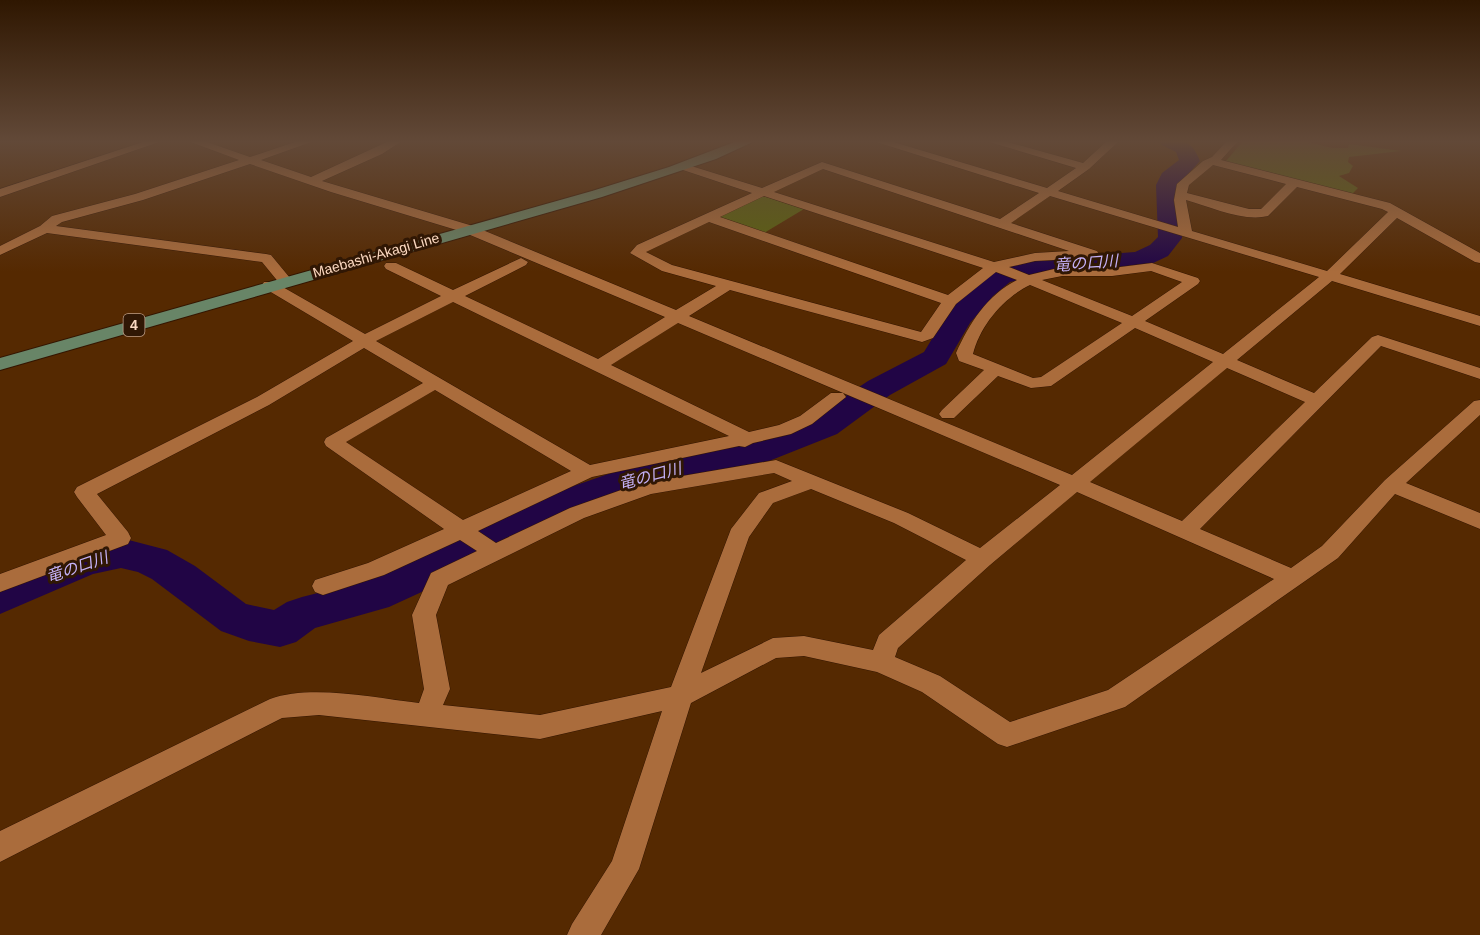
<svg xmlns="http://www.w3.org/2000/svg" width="1480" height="935" font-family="Helvetica,'Noto Sans JP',sans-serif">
  <rect width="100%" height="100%" fill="#552901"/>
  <g fill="#5a630e">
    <path d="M1243,141H1304L1332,148H1348L1349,144L1401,151L1349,157L1348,162L1353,166L1349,173L1339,176L1358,188L1352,194L1228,162L1226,161Z"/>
    <path d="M758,197H766L804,209L764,233L722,219L721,215Z"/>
  </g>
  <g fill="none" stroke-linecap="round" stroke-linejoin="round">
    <path fill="#210545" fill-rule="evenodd" d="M1159,141C1183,141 1190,137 1200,161L1178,185L1182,238L1168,256L1151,264L1119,270L1041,275L1010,282L993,296L970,323L946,364L890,395L837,434L769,461L657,484L544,526L463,573L389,607L315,628L296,642L280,647L249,641L221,631L152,579L138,572L121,568L93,574L0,614V578L64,552L95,542L121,538L167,550L195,566L246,604L274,610L287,602L302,597L365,581L435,551L516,506L637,464L750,443L813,418L868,381L924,352L949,311L974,285L992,270L1018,262L1041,259L1135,252L1150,245L1158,237L1156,185L1162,173L1179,160L1176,152L1162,145Z"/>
    <g stroke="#331500" stroke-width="1">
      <g id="minor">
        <path d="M146,141H162L0,197V189Z"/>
        <path d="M188,141H204L250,157L298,141H314L261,160L311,177L389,141H402L382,154L322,181L473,226L676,310L716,286L662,271L630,253L637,245L752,193L680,169V165H688L762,188L822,162L1000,219L1039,193L873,141H890L1047,188L1076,168L986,141H1004L1083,163L1107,141H1119L1089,169L1058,191L1178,227L1174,200L1177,184L1203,161L1212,157L1227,141H1238L1221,160L1390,203L1480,253V263L1475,262L1397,218L1340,274L1480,316V326L1332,281L1237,360L1314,393L1372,337L1378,335L1480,368V379L1381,346L1200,529L1291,568L1322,546L1385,480L1474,401L1480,400V415L1406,483L1480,513V529L1395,494L1338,558L1125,707L1007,747L998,744L922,692L877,672L804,656L776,658L691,703L639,869L601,935H567L572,924L612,861L662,711L540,739L319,715L282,718L0,862V831L270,699C311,684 375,698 419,703L424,689L412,615L431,573L477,551L460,540L384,575L323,595L315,592L312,586L315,580L368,563L444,529L326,446L324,442L326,438L423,383L364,348L269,405L97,494L128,532L131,538L128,544L0,592V574L106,535L77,497L74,492L77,487L257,397L353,341L264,288L262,285L264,282H274L365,334L441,296L386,269L384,266L386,263H396L453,290L521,258L528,262L526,265L465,296L598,359L665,317L463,232L331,192L250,164L143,200L62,222L56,226L266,254L271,255L290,278L292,281L290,284H280L262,262L47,233L0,255V246L40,226L52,216L135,194L239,160ZM1213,165L1286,184L1261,209H1249L1187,193L1189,185ZM823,169L1069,251L1035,253L994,262L774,192ZM1297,187L1382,209L1388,212L1327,271L1192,231L1186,200C1211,207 1243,222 1268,216ZM764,196L983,268L948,295L720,217ZM1050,196L1319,277L1223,354L1145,321L1198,284L1200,281L1198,278L1152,263L1112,268L1054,269L1029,275L1009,267L1035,261L1092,258L1099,254L1097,251L1011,223ZM709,222L941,303L921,332L672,265L646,252ZM1151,271L1182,282L1132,316L1042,280L1062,276H1112ZM996,272L1017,280C987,295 969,324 956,353L959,361L984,370L942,410L939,414L942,418H954L998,376L1031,388L1051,386L1135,328L1213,362L1072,475L689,316L730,290L922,342L933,338L956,304ZM1030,285L1122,323L1041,377L1033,378L973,354C980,326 1003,298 1030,285ZM453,302L729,436L590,465L376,341ZM678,323L1060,485L980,548L908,513L776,460L641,483L570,508L496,543L478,531L592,477L739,446L745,447L753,443L791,434L812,424L846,397L843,393H831L800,416L779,425L749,432L611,365ZM1227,368L1305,402L1182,521L1090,482ZM435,390L571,471L463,520L346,442ZM774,473L792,481L759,493L731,529L671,687L540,715L443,705L450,689L436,615L448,585L584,518L651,494ZM811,489L894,523L966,560L879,635L873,650L804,636L773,638L701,673L749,537L773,503ZM1077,492L1274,579L1108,690L1010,722L940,676L895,657L898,648L990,565Z"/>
      </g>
    </g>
    <g stroke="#331500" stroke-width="2">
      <path id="major" d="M737,141H755L716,159L602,197L0,370V358L592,191L669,167Z"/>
    </g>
    <use href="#minor" fill="#aa6c3c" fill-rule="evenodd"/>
    <use href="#major" fill="#688567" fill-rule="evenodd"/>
  </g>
  <linearGradient id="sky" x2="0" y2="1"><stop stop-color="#2f1701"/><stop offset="0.52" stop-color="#624938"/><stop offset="1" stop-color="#624938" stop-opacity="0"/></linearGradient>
  <rect width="1480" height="272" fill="url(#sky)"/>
  <g text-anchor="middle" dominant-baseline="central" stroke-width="6" stroke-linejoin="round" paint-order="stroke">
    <g font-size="14" fill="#fcd9c1" stroke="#301704">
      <text transform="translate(376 255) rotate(-16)">Maebashi-Akagi Line</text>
    </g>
    <rect fill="#301704" stroke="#bf9f88" stroke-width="1.5" x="123.5" y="314" width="21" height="22" rx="4.5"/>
    <g font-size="14" font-weight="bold" fill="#fcd9c1">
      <text x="134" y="325">4</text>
    </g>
    <g font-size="16" font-style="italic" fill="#c4b1f7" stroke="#301704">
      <text transform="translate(1086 263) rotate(-4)">竜の口川</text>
      <text transform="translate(650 476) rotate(-15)">竜の口川</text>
      <text transform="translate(77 567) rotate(-19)">竜の口川</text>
    </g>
  </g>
</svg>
